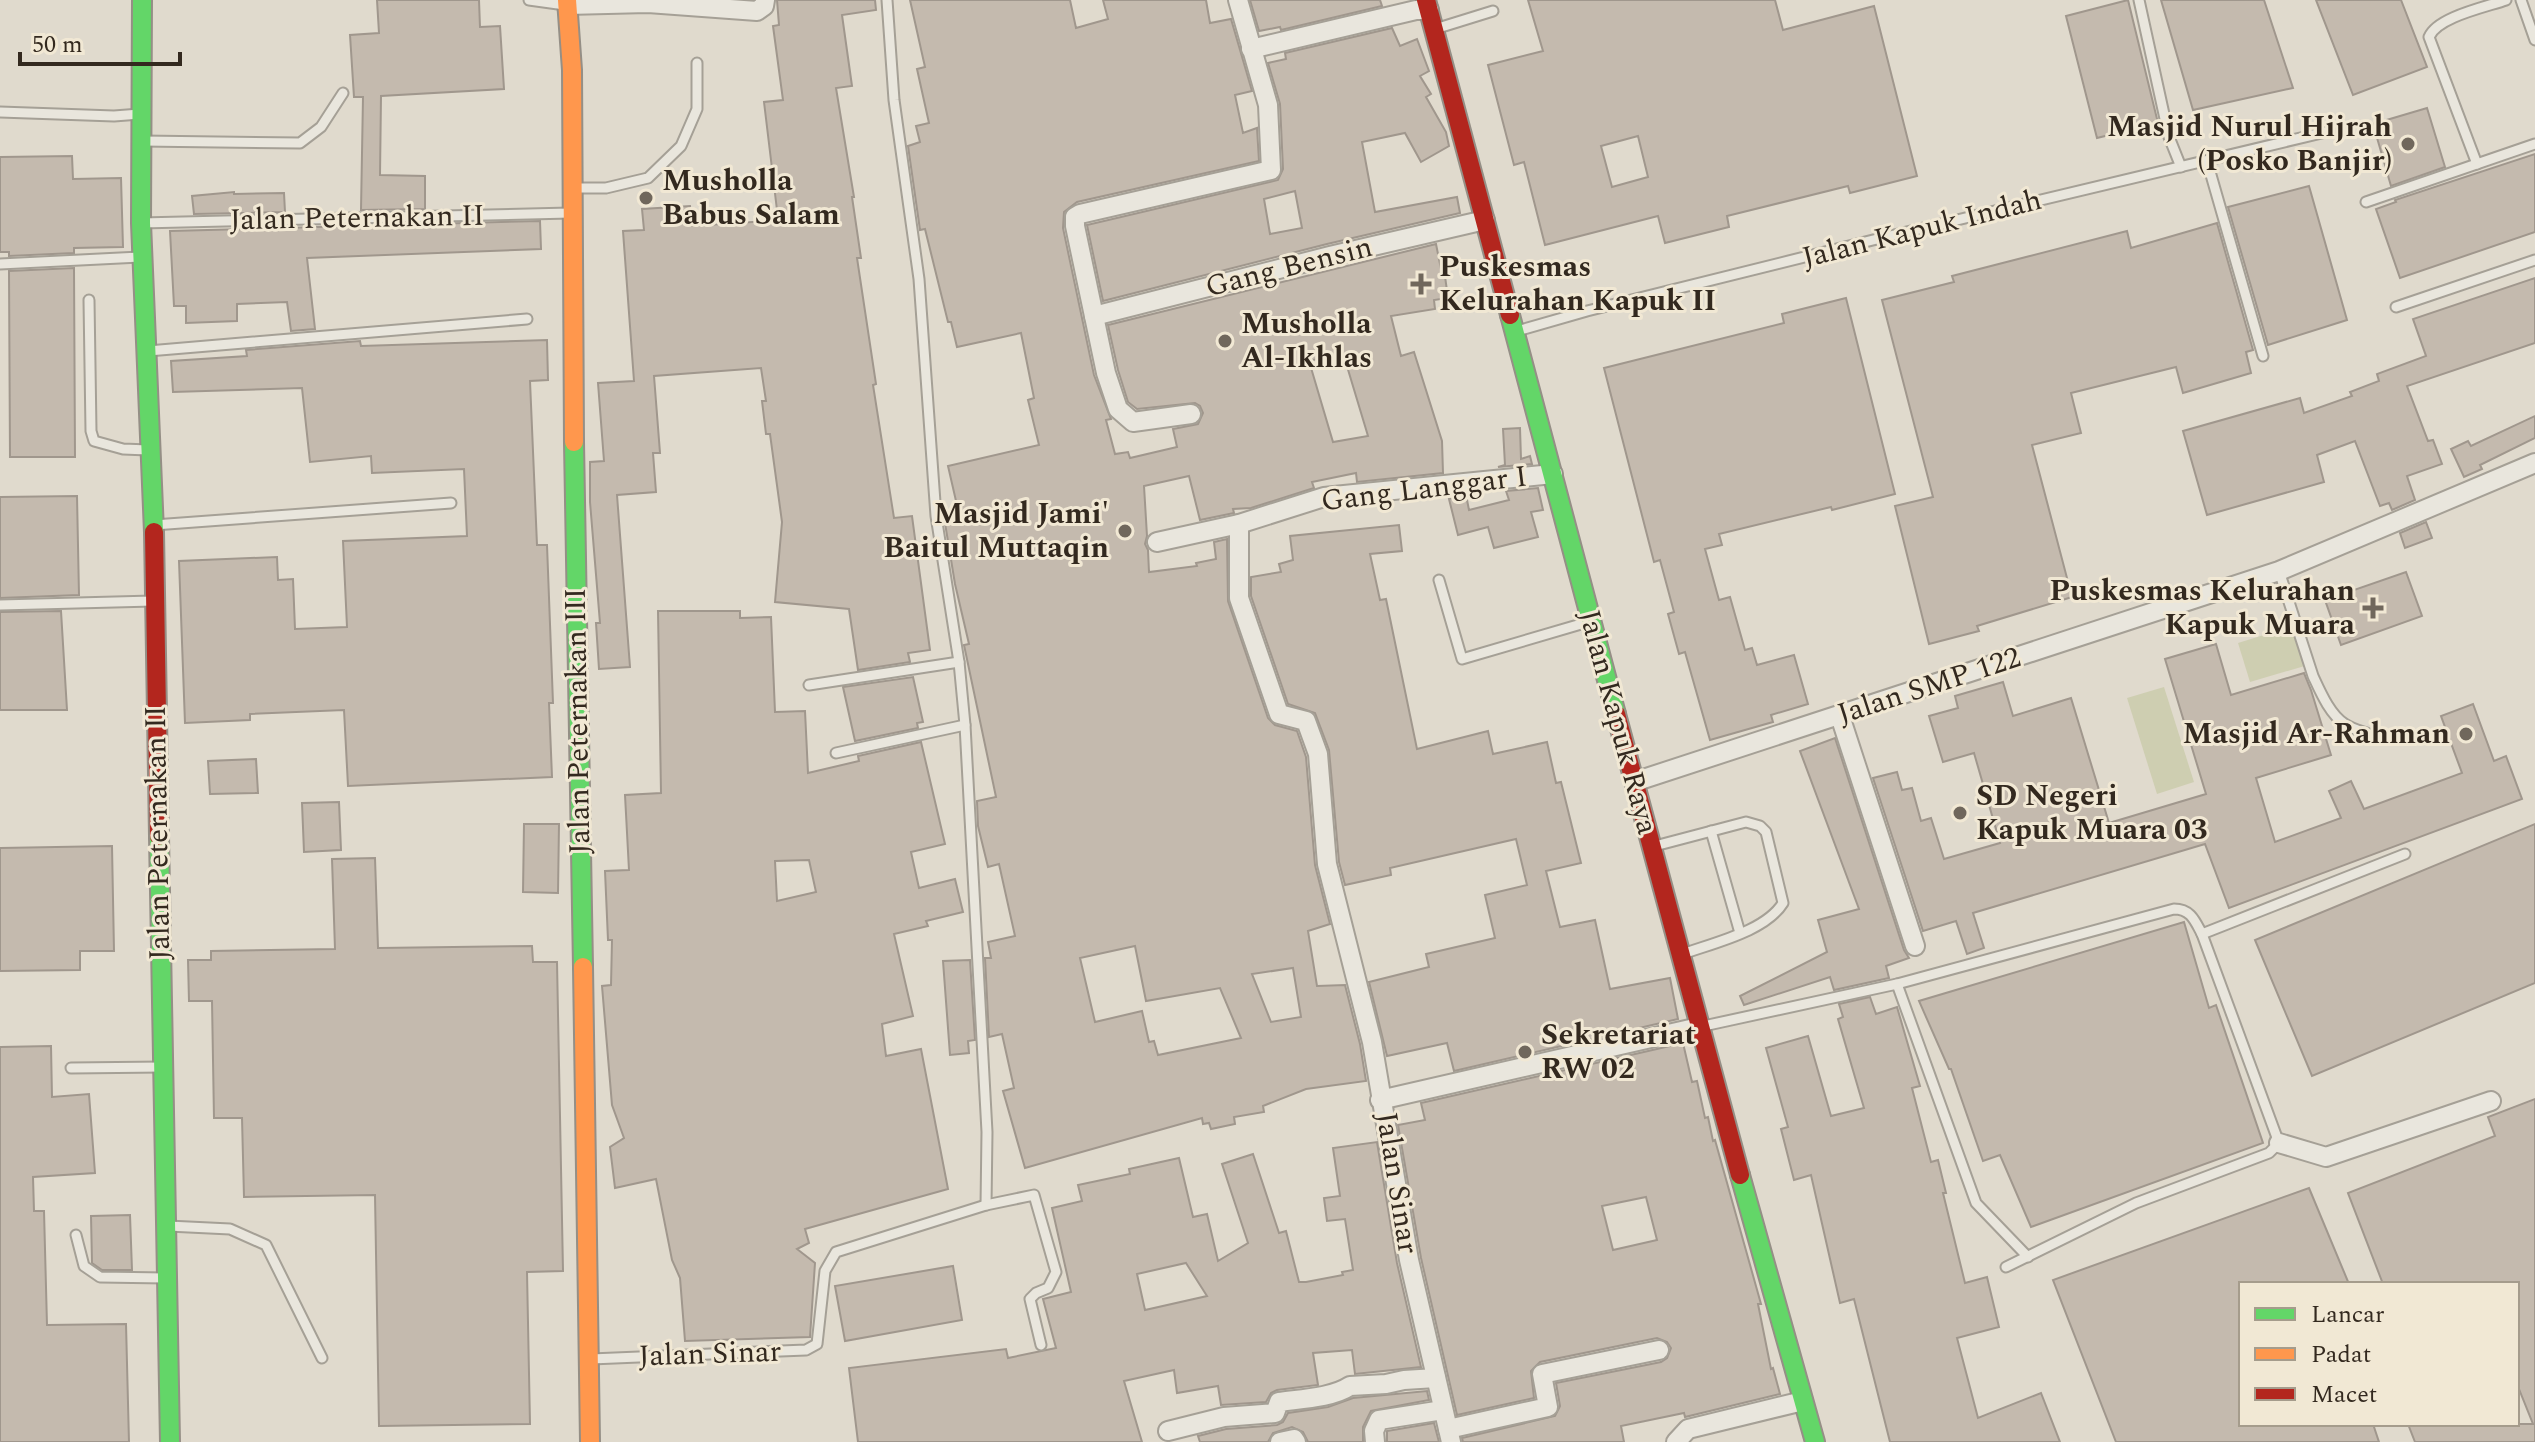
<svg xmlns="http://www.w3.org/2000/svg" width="2535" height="1442" font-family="Spectral,serif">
  <rect width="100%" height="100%" fill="#e0dacd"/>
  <g fill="#ceceb1">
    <path d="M2296,625L2308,665L2250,682L2238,643Z"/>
    <path d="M2164,687L2194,782L2157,794L2127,698Z"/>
  </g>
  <g fill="#c4baae" stroke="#a0978d" stroke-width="2" fill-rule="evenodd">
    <path d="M377,0H479L480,27L500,26L504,89L381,96L380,175L425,176V209L361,210L363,97H354L350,35L379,33Z"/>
    <path d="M777,0H875L876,10L842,15L852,86L836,88L854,197H852L861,258H857L876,384L873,385L894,518L912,516L930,650L908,653L910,662L858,670L849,609L775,602L782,522L770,434H766L762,401H766L761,368L654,376L660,453H653L656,492L617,495L630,667L599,669L596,623H600L590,502V462L604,461L598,383L634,381L623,231L644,230L642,209L690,206L692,226L769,221L768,211L777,210L764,102L783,100L773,26L779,25Z"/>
    <path d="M910,0H1070L1076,28L1108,19L1103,0H1206L1210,23L1231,19L1252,91L1235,95L1243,133L1257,128L1259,161L1077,202L1064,212L1063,228L1094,375L1111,419L1106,420L1115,454L1128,452L1130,458L1177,447L1173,429L1198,424L1203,413L1200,406L1195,403L1137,409L1128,402L1118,370L1108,325L1436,244L1441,269H1444L1448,298L1434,300L1435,309L1391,316L1401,356L1414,352L1442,441L1443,473L1357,482L1356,473L1312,482L1314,488L1251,508L1233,509L1234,513L1200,520L1189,476L1144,486L1147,536L1145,544L1148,550L1149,572L1197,566L1196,563L1216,559L1214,542L1227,539L1228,601L1268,718L1275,725L1297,731L1306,757L1315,865L1330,924L1308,931L1317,986L1345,985L1360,1044L1366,1081L1306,1089L1263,1106L1264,1112L1234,1117L1235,1124L1211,1129L1209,1123L1203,1124L1202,1118L1025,1168L1003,1091L1014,1088L1002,1034L989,1037L985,958H991L988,942L1015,936L999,864L988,867L978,826L977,801L996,797L964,645L969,644L955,584L944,517L959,514L948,466L1039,445L1028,400L1034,398L1021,333L957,347L951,322H948L925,229L920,230L908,146L920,142L916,126L929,123L917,69L925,67ZM1343,353L1368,436L1333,442L1309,361ZM1135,946L1146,1001L1220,988L1241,1038L1158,1055L1154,1041L1149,1042L1142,1011L1095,1022L1080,958ZM1293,968L1301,1017L1271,1022L1252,974Z"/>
    <path d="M1250,0H1380L1382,6L1281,30L1280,27L1259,31Z"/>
    <path d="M1528,0H1775L1783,30L1874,6L1917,176L1850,193L1848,186L1727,216L1729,227L1665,243L1658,216L1545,245L1524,162L1514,165L1488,65L1543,51ZM1638,136L1648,177L1612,187L1601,146Z"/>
    <path d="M2128,0L2158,123L2097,138L2066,16Z"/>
    <path d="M2161,0H2264L2293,88L2193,110Z"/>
    <path d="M2316,0H2401L2427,67L2353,95Z"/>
    <path d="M1392,28L1400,46L1417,39L1429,71L1420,76L1431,94L1426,97L1446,132L1449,146L1421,162L1405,133L1362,142L1375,212L1457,197L1460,213L1327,244L1103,301L1087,225L1278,180L1283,169L1280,104L1268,63L1286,59L1285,53ZM1295,191L1302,228L1270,234L1264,199Z"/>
    <path d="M2427,108L2445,167L2391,186L2373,124Z"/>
    <path d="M2535,154V232L2400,278L2376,209L2396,202L2395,200Z"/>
    <path d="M72,156L73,179L121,178L123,247L74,248V253L9,256V252H0V157Z"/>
    <path d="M2309,186L2347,320L2268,345L2228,207Z"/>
    <path d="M234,192V194L284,193L285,212L194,214L192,196Z"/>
    <path d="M540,221L541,249L307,258L315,329L291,331L287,302L237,304V321L186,323V306H174L170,231Z"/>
    <path d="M2217,223L2253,350L2246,352L2251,373L2183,393L2176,367L2071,393L2081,433L2032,445L2072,597L1977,626L1979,631L1929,644L1895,506L1933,497L1882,300L1954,282L1952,276L2127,231L2131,248Z"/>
    <path d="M74,268L75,457H10L9,271Z"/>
    <path d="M2535,278V343L2407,386L2428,441L2433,440L2442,464L2407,476L2415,500L2392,510L2389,503L2380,506L2355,441L2317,455L2324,482L2207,515L2183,431L2300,398L2304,413L2352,396L2350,392L2379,381L2377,374L2426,356L2413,319Z"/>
    <path d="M1846,298L1895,494L1832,510L1831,507L1719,534L1722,545L1705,549L1719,600L1730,597L1745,650L1752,648L1757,665L1794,655L1808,704L1771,715L1773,722L1710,740L1685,652L1679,654L1668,614L1674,612L1660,560L1654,562L1604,368L1784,323L1782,314Z"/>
    <path d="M547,340L548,380L530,381L537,545H547L553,703H549L552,777L348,786L344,710L250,714V720L185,723L179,561L277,557L278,580L293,579L295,629L347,627L343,541L467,536L464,469L372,473L371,456L310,462L302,388L173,392L171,361L247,356L246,350L360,341L361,346Z"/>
    <path d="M2535,416V438L2480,465L2482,469L2464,477L2451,449L2468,441L2471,446Z"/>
    <path d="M1520,428L1521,459L1530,456L1532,464L1498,467L1505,465L1503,429Z"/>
    <path d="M1538,488L1543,510L1531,512L1538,537L1494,548L1488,527L1458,535L1449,499L1466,495L1469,510L1509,500L1506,491Z"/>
    <path d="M77,496L79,595L0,598V497Z"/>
    <path d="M2426,522L2432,538L2405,548L2400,533Z"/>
    <path d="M1399,525L1402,551L1370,554L1380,600L1386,599L1417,749L1488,731L1493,754L1547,742L1556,783L1561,782L1581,863L1546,871L1560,927L1595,920L1610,989L1670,978L1678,1019L1454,1071L1447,1043L1387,1056L1369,982L1429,967L1426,954L1495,938L1485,895L1527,885L1516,839L1390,868L1391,875L1345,885L1339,862L1329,750L1315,713L1288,704L1251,596V577L1281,572L1279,564L1293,560L1290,536Z"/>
    <path d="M2406,572L2422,616L2341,645L2325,600Z"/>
    <path d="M61,611L67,710H0V612Z"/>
    <path d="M658,611H740V618L771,617L775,712L805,711L808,773L859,761L858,756L921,742L945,844L911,852L919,888L955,879L963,912L926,921L928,926L894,934L913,1016L882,1024L886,1056L921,1049L948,1189L805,1229L809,1243L797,1249L815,1263L810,1337L685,1341L680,1278L672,1260L656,1179L615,1188L610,1147L624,1138L612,1105L602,986L611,985L612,940H608L605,871L629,870L625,795L661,793ZM809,860L816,892L777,901L775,861Z"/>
    <path d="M2216,644L2231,695L2304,673L2311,690L2331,755L2256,778L2275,842L2341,818L2329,791L2351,781L2364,809L2462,773L2441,716L2473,704L2494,761L2506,756L2522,799L2229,908L2205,844L1973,913L1984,948L1967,954L1956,921L1923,931L1873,778L1897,772L1902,790L1912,788L1921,821L1931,818L1944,859L2000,843L1974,753L1943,762L1929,716L1958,708L1955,696L2003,682L2013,716L2071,698L2109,823L2206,794L2165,659Z"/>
    <path d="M913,677L923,722L917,723L918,728L855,741L843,687Z"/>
    <path d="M1835,738L1904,950L1909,958L1886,966L1889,978L1834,990L1830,977L1744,1005L1740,996L1827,952L1818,920L1859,909L1800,751Z"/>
    <path d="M256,759L258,793L210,794L208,761Z"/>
    <path d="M339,802L341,850L304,852L302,803Z"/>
    <path d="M524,824H559L558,893L523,892Z"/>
    <path d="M2535,824V983L2312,1076L2255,940Z"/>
    <path d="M112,846L114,951H80V970L0,971V848Z"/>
    <path d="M375,858L378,948L532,946L533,962H557L563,1271L527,1272L530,1424L379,1426L375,1195L244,1197L242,1118H214L212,1001H189L188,960H211V951L335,949L332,859Z"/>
    <path d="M2184,922L2209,1008L2216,1005L2263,1143L2031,1227L2000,1155L1983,1161L1951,1069H1949L1919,1001Z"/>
    <path d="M970,960L975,1040L968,1041L969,1053L950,1055L943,961Z"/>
    <path d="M1870,997L1876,1014L1897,1007L1920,1086L1912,1088L1931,1162L1938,1160L1946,1193H1943L1965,1283L1987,1277L1999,1327L1957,1338L1978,1418L2041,1393L2060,1442H1890L1854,1299L1840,1303L1811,1175L1794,1180L1781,1129L1788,1127L1766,1048L1808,1036L1831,1116L1864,1108L1838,1019L1843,1017L1839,1004Z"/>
    <path d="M1683,1043L1692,1082L1697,1081L1705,1118L1708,1117L1713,1141L1715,1140L1761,1304H1758L1771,1369L1773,1368L1780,1394L1685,1417L1684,1413L1621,1426L1624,1442H1463L1462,1438L1555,1416L1560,1406L1556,1383L1661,1362L1667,1358L1671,1348L1667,1342L1657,1338L1540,1362L1531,1371L1534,1398L1457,1415L1421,1258L1398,1125L1425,1120L1421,1103ZM1646,1197L1657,1240L1613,1250L1602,1206Z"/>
    <path d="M51,1046L52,1097L89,1094L95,1173L33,1177L34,1211H44L47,1325L126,1324L129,1442H0V1047Z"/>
    <path d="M2535,1099V1442H2415L2408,1424H2533L2517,1384V1284H2383L2348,1193L2495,1136L2488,1117Z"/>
    <path d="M1377,1142L1397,1263L1421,1367L1355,1374L1352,1350L1313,1353L1318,1385L1277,1390L1271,1393L1266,1402L1221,1405L1218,1386L1177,1393L1174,1370L1124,1381L1142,1442H858L849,1368L1006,1349L1008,1358L1056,1348L1043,1299L1071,1292L1052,1208L1082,1201L1078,1185L1130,1174L1129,1169L1179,1158L1193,1217L1207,1214L1218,1261L1248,1243L1222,1164L1253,1154L1279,1233L1286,1231L1299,1282H1306L1343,1275L1342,1272L1353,1270L1345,1219L1327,1221L1324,1198L1340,1196L1333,1148ZM1186,1263L1207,1296L1145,1310L1137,1274Z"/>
    <path d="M2309,1188L2349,1284H2241V1424H2373L2379,1442H2116L2053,1280Z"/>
    <path d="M130,1215L132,1270H102L92,1263L91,1216Z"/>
    <path d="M953,1266L962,1320L845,1341L835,1286Z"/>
    <path d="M1427,1391L1429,1400L1371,1411L1363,1427V1442H1308L1303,1432L1292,1427L1273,1433L1268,1442H1200L1198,1436L1226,1429L1277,1425L1283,1422L1288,1413L1328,1407L1353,1398Z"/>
    <path d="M1434,1423L1439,1442H1387V1431Z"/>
  </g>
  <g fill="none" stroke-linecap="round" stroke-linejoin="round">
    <g stroke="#a5a096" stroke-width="13">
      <g id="lane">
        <path d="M529,0L565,5"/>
        <path d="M887,0L894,100L919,279L936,516L959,662L965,725L987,1132L986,1205"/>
        <path d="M2139,0L2169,137L2181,167"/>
        <path d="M2521,0L2535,40"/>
        <path d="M1435,29L1493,11"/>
        <path d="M0,112L114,116L140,114"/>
        <path d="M142,141L300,143L321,127L343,93"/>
        <path d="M2207,161L2263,356"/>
        <path d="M2477,164L2429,37C2437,17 2486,7 2506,0"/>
        <path d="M573,188H606L648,178L681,146L697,109V63"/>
        <path d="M2366,202L2535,144"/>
        <path d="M141,223L570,213"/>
        <path d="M0,264L140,257"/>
        <path d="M89,300L91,431L94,441L123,449L148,450"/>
        <path d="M2396,307L2535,260"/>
        <path d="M1517,331L1587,311L1873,240L2330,131"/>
        <path d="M148,351L527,319"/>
        <path d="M154,525L451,503"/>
        <path d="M2279,571L2313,676C2320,691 2330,715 2345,724C2352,729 2361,731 2369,734"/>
        <path d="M1439,580L1462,659L1588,622"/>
        <path d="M0,605L153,601"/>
        <path d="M809,685L959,662"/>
        <path d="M836,753L965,725"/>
        <path d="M1711,831L1740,933"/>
        <path d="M1651,847L1746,822L1760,826L1766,832L1783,903C1765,932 1712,943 1680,955"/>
        <path d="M2202,934L2405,854"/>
        <path d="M1897,984L1976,1203L2028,1257"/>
        <path d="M1699,1027L1897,984L2174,909C2191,909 2195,921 2202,934L2279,1143L2269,1153L2136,1203L2006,1267"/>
        <path d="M71,1068L163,1067"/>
        <path d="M168,1226L230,1229L266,1245L322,1358"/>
        <path d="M76,1235L84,1266L100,1277L165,1278"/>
        <path d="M591,1359L806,1350L817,1344L825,1271L836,1252L986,1205L1034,1195L1056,1272L1048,1288L1036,1293L1030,1299L1041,1345"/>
      </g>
    </g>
    <g stroke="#a5a096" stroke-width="22">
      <g id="street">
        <path d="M567,5L648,3L757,11L764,6L765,0"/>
        <path d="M1251,49L1416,10H1429"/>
        <path d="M1094,316L1330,256L1485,220"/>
        <path d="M1191,414L1133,422L1118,409L1106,373L1075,226V217L1080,214L1271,170L1268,105L1238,0"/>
        <path d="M1239,524V598L1279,714L1306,721L1318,754L1327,864L1372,1042L1409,1260L1451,1442"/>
        <path d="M1157,542L1239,524L1324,497L1553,474"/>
        <path d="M1840,716L1915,946"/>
        <path d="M1634,782L2279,571L2535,463"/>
        <path d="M1380,1100L1699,1027"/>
        <path d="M2279,1143L2326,1157L2491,1101"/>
        <path d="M1448,1429L1548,1407L1542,1374L1659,1350"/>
        <path d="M1168,1431L1224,1417L1275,1413L1279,1402C1300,1399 1332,1398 1350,1386L1386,1384L1404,1380L1436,1378"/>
        <path d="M1280,1442L1294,1439L1296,1442"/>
        <path d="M1375,1442L1374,1431L1379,1420L1443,1410"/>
        <path d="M1676,1442L1688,1429L1803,1401"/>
      </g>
    </g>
    <g stroke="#958f86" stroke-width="22">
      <g id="fast">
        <path d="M142,0L141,223L154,532"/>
        <path d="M1510,315L1616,714"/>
        <path d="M574,442L583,967"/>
        <path d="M159,836L170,1442"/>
        <path d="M1740,1175L1815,1442"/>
      </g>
    </g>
    <g stroke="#958f86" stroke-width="22">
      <g id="slow">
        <path d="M567,0L572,70L574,442"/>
        <path d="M583,967L590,1442"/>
      </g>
    </g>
    <g stroke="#958f86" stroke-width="22">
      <g id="jam">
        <path d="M1426,0L1510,315"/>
        <path d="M154,532L159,836"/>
        <path d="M1616,714L1740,1175"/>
      </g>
    </g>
    <use href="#lane" stroke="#e9e6dd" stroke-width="9"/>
    <use href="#street" stroke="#e9e6dd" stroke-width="18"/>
    <use href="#fast" stroke="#63d668" stroke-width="18"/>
    <use href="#slow" stroke="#ff974d" stroke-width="18"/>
    <use href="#jam" stroke="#b3261e" stroke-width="18"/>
  </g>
  <g fill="#70675c" stroke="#f1e8d4" stroke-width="3">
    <circle cx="2408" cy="144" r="8"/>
    <circle cx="646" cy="198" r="8"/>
    <path d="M1417 272h8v8h8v8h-8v8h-8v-8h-8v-8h8z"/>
    <circle cx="1225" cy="341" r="8"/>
    <circle cx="1125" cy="531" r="8"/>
    <path d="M2369 596h8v8h8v8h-8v8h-8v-8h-8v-8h8z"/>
    <circle cx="2466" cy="734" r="8"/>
    <circle cx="1960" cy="813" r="8"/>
    <circle cx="1525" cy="1052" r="8"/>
  </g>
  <g text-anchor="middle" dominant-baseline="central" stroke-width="6" stroke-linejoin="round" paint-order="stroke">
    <g font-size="30" font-weight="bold" fill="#33291f" stroke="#f1e8d4" text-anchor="start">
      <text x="2392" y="127" text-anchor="end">Masjid Nurul Hijrah<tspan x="2392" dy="34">(Posko Banjir)</tspan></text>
      <text x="662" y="181">Musholla<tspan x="662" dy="34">Babus Salam</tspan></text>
      <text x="1439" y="267">Puskesmas<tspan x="1439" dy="34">Kelurahan Kapuk II</tspan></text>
      <text x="1241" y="324">Musholla<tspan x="1241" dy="34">Al-Ikhlas</tspan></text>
      <text x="1109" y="514" text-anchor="end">Masjid Jami'<tspan x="1109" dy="34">Baitul Muttaqin</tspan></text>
      <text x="2355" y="591" text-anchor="end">Puskesmas Kelurahan<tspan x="2355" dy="34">Kapuk Muara</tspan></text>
      <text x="2450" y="734" text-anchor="end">Masjid Ar-Rahman</text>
      <text x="1976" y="796">SD Negeri<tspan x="1976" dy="34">Kapuk Muara 03</tspan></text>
      <text x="1541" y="1035">Sekretariat<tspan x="1541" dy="34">RW 02</tspan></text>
    </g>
    <g font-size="30" fill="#33291f" stroke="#f1e8d4">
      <text transform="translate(357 218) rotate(-1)">Jalan Peternakan II</text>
      <text transform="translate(1922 229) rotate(-14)">Jalan Kapuk Indah</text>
      <text transform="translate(1289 267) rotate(-14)">Gang Bensin</text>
      <text transform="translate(1424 489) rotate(-7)">Gang Langgar I</text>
      <text transform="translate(1929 686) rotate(-18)">Jalan SMP 122</text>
      <text transform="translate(578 721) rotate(-91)">Jalan Peternakan III</text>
      <text transform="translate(1618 722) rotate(75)">Jalan Kapuk Raya</text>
      <text transform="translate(158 833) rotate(-91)">Jalan Peternakan II</text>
      <text transform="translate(1397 1183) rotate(81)">Jalan Sinar</text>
      <text transform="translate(710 1354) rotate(-2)">Jalan Sinar</text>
    </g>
  </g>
  <rect x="2239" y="1282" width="280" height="144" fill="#f1e8d4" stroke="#a59c8c" stroke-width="2"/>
  <rect x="2255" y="1308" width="40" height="12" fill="#63d668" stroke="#a59c8c" stroke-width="2"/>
  <text x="2311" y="1322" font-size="24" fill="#33291f">Lancar</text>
  <rect x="2255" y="1348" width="40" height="12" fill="#ff974d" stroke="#a59c8c" stroke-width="2"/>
  <text x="2311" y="1362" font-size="24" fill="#33291f">Padat</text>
  <rect x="2255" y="1388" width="40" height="12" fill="#b3261e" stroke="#a59c8c" stroke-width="2"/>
  <text x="2311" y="1402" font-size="24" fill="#33291f">Macet</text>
  <path d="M20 52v12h160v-12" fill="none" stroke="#33291f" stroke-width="4"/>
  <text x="32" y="52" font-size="24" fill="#33291f" stroke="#f1e8d4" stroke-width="6" paint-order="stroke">50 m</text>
</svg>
